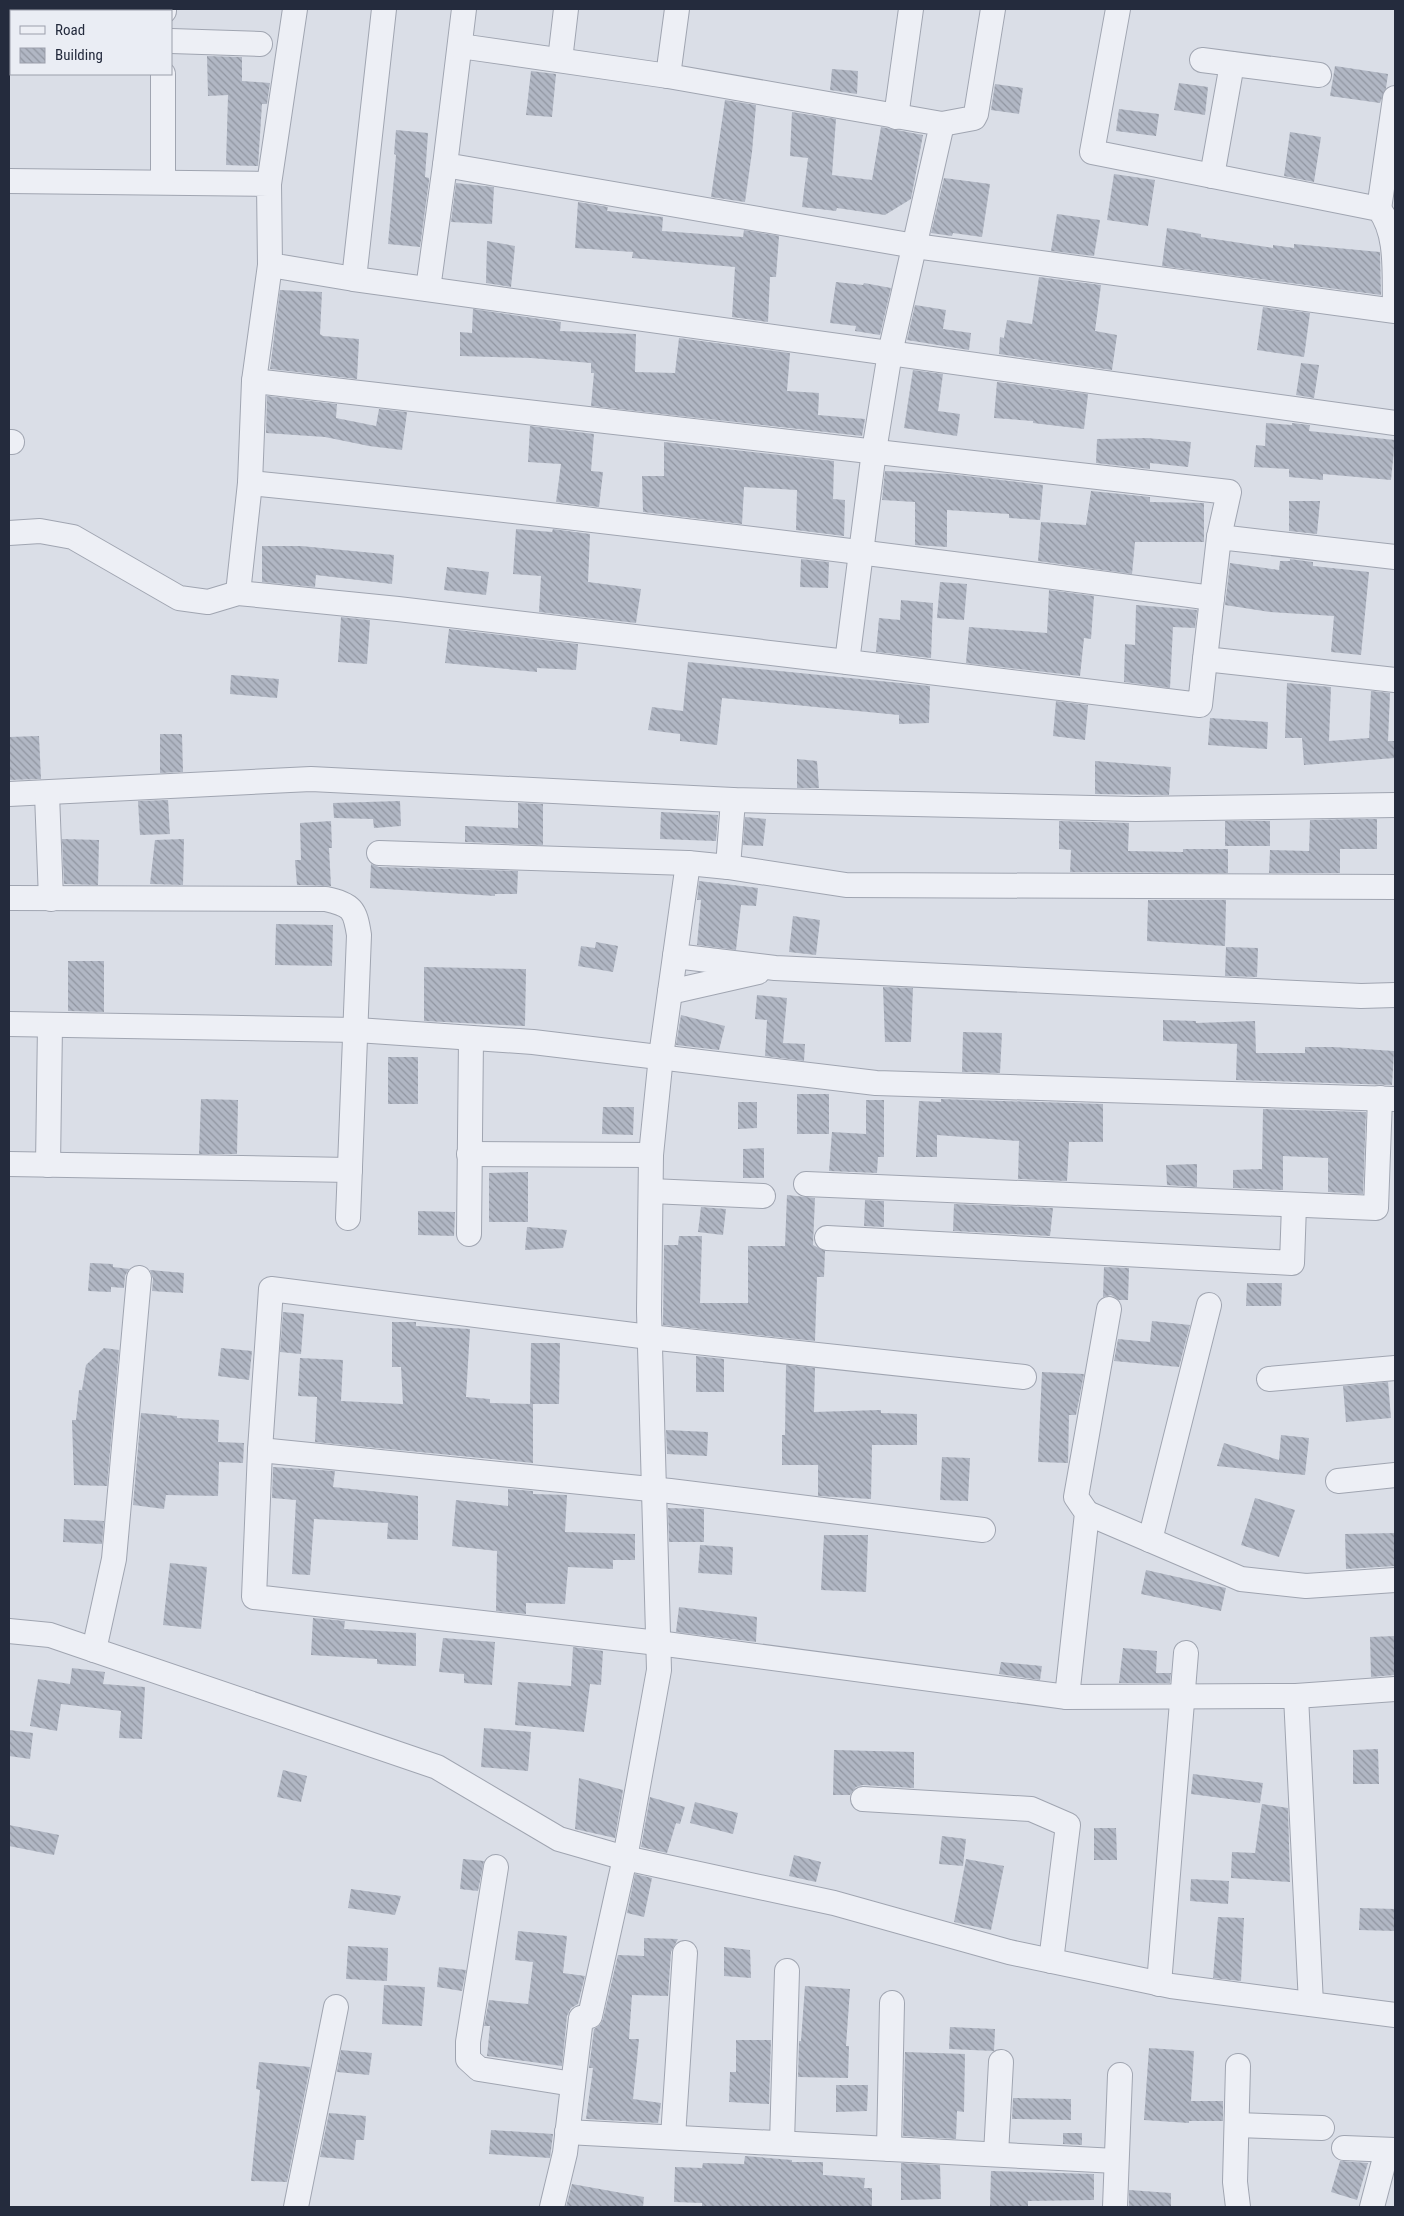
<svg xmlns="http://www.w3.org/2000/svg" width="1404" height="2216" font-family="'Roboto Condensed',sans-serif">
  <defs>
    <pattern id="building-back-hatch" width="6" height="6" patternUnits="userSpaceOnUse" patternTransform="scale(1.25)"><rect width="6" height="6" fill="#b1b7c4"/><path d="M-1 5l2 2M0 0l6 6M5-1l2 2" fill="none" stroke="#9095a0"/></pattern>
  </defs>
  <rect width="100%" height="100%" fill="#dadee7"/>
  <g fill="url(#building-back-hatch)">
    <path d="M207,56L242,57V81L270,83L267,104H262L258,166L226,165L228,95L208,96Z"/>
    <path d="M1335,66L1388,74L1386,88L1380,103L1330,96Z"/>
    <path d="M832,69L858,71L857,94L830,90Z"/>
    <path d="M531,71L556,74L552,117L526,115Z"/>
    <path d="M1179,83L1208,87L1205,115L1174,110Z"/>
    <path d="M995,84L1023,88L1019,114L991,110Z"/>
    <path d="M725,100L756,105L752,152L745,202L711,197Z"/>
    <path d="M1119,109L1159,114L1156,136L1116,131Z"/>
    <path d="M792,112L836,119L832,175L872,180L881,127L923,135L911,199L885,215L837,208L836,211L802,207L808,158L790,156Z"/>
    <path d="M396,130L428,133L425,177L429,178V181L420,247L388,244L396,155L394,154Z"/>
    <path d="M1290,132L1321,137L1314,182L1284,176Z"/>
    <path d="M1114,174L1155,180L1148,226L1107,220Z"/>
    <path d="M944,178L990,184L982,237L953,233L952,236L931,233Z"/>
    <path d="M456,183L494,187L492,224L451,222Z"/>
    <path d="M578,202L608,207L607,211L663,217L662,231L743,237L744,230L779,236L776,277H770L768,322L732,317L735,267L632,258L633,252L575,248Z"/>
    <path d="M1057,214L1100,220L1094,256L1051,251Z"/>
    <path d="M1167,228L1201,234V237L1273,248V245L1294,248V244L1380,252L1381,295L1162,266Z"/>
    <path d="M487,241L515,246L511,287L486,283Z"/>
    <path d="M1039,277L1101,285L1095,331L1117,335L1112,370L999,354L1000,337L1004,338L1007,320L1032,324Z"/>
    <path d="M836,282L863,285L864,283L891,288L880,335L855,331L856,326L830,323Z"/>
    <path d="M280,290L322,292L320,334L323,336L359,339L357,379L270,369Z"/>
    <path d="M915,305L946,310L943,329L971,333L969,350L907,340Z"/>
    <path d="M1263,307L1310,313L1304,357L1257,350Z"/>
    <path d="M473,309L561,322L560,331L636,334L635,372L675,373L679,338L790,353L787,391L819,393L818,415L865,419L862,436L591,406L594,373H591V363L531,358L460,356V332L472,333Z"/>
    <path d="M1301,363L1319,365L1314,398L1296,395Z"/>
    <path d="M913,370L943,374L938,411L960,414L957,436L904,428Z"/>
    <path d="M997,382L1088,394L1084,429L1033,423V421L994,418Z"/>
    <path d="M267,396L337,404L336,418L376,426L379,409L407,412L402,450L369,446L325,437L266,433Z"/>
    <path d="M1266,423L1292,425V423L1310,425L1309,431L1395,440L1391,480L1323,474V480L1289,477V469L1254,467L1256,445L1265,446Z"/>
    <path d="M530,426L594,434L591,471L603,472L599,507L556,502L561,464L528,462Z"/>
    <path d="M1147,438L1191,442L1188,467L1150,463V469L1096,463L1097,439Z"/>
    <path d="M664,442L834,461L833,499L845,500L844,536L796,530L797,490L744,487L742,524L643,512L642,476H664Z"/>
    <path d="M885,471L950,474L1043,485L1040,520L1009,518V514L947,510V547L915,545V502L882,500Z"/>
    <path d="M1091,491L1150,497V502L1204,503V542H1135L1132,574L1038,561L1041,522L1086,525Z"/>
    <path d="M1289,501H1320L1317,534L1289,531Z"/>
    <path d="M516,529L552,532L553,529L590,534L588,582L641,589L636,623L539,612L541,576L513,574Z"/>
    <path d="M262,546H301L394,555L392,584L316,575L315,587L262,582Z"/>
    <path d="M801,559L829,562L828,588L800,587Z"/>
    <path d="M1290,559L1313,562V566L1369,572L1361,655L1331,652L1334,616L1270,612L1225,605L1230,563L1279,570L1280,561H1290Z"/>
    <path d="M447,567L489,572L486,595L444,590Z"/>
    <path d="M940,582L967,584L964,620L937,618Z"/>
    <path d="M1049,590L1094,596L1091,639L1084,638L1080,676L966,663L969,627L1047,633Z"/>
    <path d="M901,600L933,603L931,658L876,652L879,618L900,620Z"/>
    <path d="M1136,605L1197,610L1195,628L1173,627L1170,688L1124,682L1125,644L1135,645Z"/>
    <path d="M341,617L370,620L367,664L338,662Z"/>
    <path d="M449,629L578,644L576,670L537,668V672L445,663Z"/>
    <path d="M688,662L930,686L929,723L899,724V715L722,698L717,745L680,741V734L648,730L652,707L683,711Z"/>
    <path d="M231,675L279,679L277,698L230,694Z"/>
    <path d="M1287,683L1331,687L1329,741L1369,738L1371,691L1390,693L1388,741H1395V758L1304,765L1302,738H1285Z"/>
    <path d="M1056,701L1088,705L1085,740L1053,736Z"/>
    <path d="M1210,718L1268,722L1267,749L1208,745Z"/>
    <path d="M160,734H182L183,772L160,773Z"/>
    <path d="M39,736L41,779L9,780V737Z"/>
    <path d="M797,759L817,761L819,788H797Z"/>
    <path d="M1095,761L1171,767L1169,795L1095,794Z"/>
    <path d="M168,800L170,834L140,835L138,801Z"/>
    <path d="M400,801L401,826L374,828L373,819L334,818L333,803Z"/>
    <path d="M518,803L543,804V845L465,842V826L518,828Z"/>
    <path d="M661,812L718,815L716,841L660,839Z"/>
    <path d="M745,817L766,819L763,846L743,845Z"/>
    <path d="M1352,819H1377V849H1340V873H1269L1270,850L1309,851L1310,820Z"/>
    <path d="M331,821L332,848H329L331,886L297,885L295,860H301L300,823Z"/>
    <path d="M1059,821L1129,823L1128,851L1183,852V849H1228V873L1070,872L1071,850L1059,849Z"/>
    <rect x="1225" y="821" width="45" height="25"/>
    <path d="M62,839L99,840L98,885L64,884Z"/>
    <path d="M184,839L183,885L150,884L155,840Z"/>
    <path d="M371,864L379,867L518,871L517,894H495V896L370,888Z"/>
    <path d="M699,881L758,888L756,906L741,905L736,950L697,945L701,900H697Z"/>
    <path d="M1148,900H1226L1225,946L1147,941Z"/>
    <path d="M793,916L820,920L816,955L789,952Z"/>
    <path d="M276,924L333,925L332,966L275,965Z"/>
    <path d="M596,942L618,946L613,972L578,966L581,946L595,948Z"/>
    <path d="M1226,947L1258,948L1257,977L1225,976Z"/>
    <path d="M68,961H104V1012L68,1011Z"/>
    <path d="M424,967L526,969L525,1026L424,1021Z"/>
    <path d="M883,987L913,988L911,1042H885Z"/>
    <path d="M757,995L787,998L783,1043L805,1044L804,1061L765,1056L767,1020L755,1019Z"/>
    <path d="M681,1015L725,1026L719,1050L676,1045Z"/>
    <path d="M1163,1020L1196,1021V1023L1255,1021L1256,1053H1305V1047H1333L1394,1051L1392,1085L1236,1080L1237,1044L1163,1041Z"/>
    <path d="M963,1032L1002,1033L1000,1073L962,1072Z"/>
    <rect x="388" y="1057" width="30" height="47"/>
    <rect x="797" y="1094" width="32" height="40"/>
    <path d="M201,1099L238,1100L237,1154H199Z"/>
    <path d="M941,1099L1103,1104V1142H1069L1067,1181L1018,1179L1019,1141L937,1135V1157H916L919,1101L941,1102Z"/>
    <path d="M866,1100H884V1157H878L877,1173L829,1171L832,1132L866,1134Z"/>
    <path d="M738,1102H757V1128L738,1129Z"/>
    <path d="M603,1107H634L633,1135L602,1134Z"/>
    <path d="M1263,1109L1366,1112L1363,1194L1328,1192V1158L1283,1156V1190L1233,1188V1170L1262,1169Z"/>
    <path d="M764,1148V1178H743V1149Z"/>
    <path d="M1197,1164V1187L1167,1185L1166,1165Z"/>
    <path d="M528,1172V1222H489V1173Z"/>
    <path d="M787,1195L815,1198L813,1245L825,1251L824,1277H817L815,1341L663,1325L664,1245H678L679,1236H702L700,1303H748V1246H785Z"/>
    <path d="M865,1200L884,1201V1227L864,1226Z"/>
    <path d="M954,1204L1053,1208L1050,1236L953,1231Z"/>
    <path d="M701,1207L726,1209L723,1235L698,1232Z"/>
    <path d="M418,1211L455,1212L454,1236L418,1235Z"/>
    <path d="M527,1227L567,1230L563,1248L525,1250Z"/>
    <path d="M90,1263L113,1264V1267L129,1269L125,1276L124,1288L111,1287V1292L88,1291Z"/>
    <path d="M1104,1267L1129,1268L1128,1300H1119L1111,1295L1103,1297Z"/>
    <path d="M150,1270L184,1273L183,1293L152,1291L153,1279Z"/>
    <path d="M1247,1283H1282L1281,1306H1246Z"/>
    <path d="M283,1312L304,1314L301,1354L280,1352Z"/>
    <path d="M1152,1321L1190,1325L1179,1367L1114,1361L1118,1339L1150,1342Z"/>
    <path d="M392,1322H416V1326L470,1329L466,1397L490,1399V1403L533,1404V1463L315,1442L317,1397L298,1396L300,1358L343,1360L341,1401L403,1404L401,1367H392Z"/>
    <path d="M531,1343H560L559,1404H530Z"/>
    <path d="M104,1348L119,1350L107,1486L74,1485L72,1420H76L79,1390H82L86,1365Z"/>
    <path d="M221,1348L252,1351L249,1380L218,1376Z"/>
    <path d="M696,1356L724,1359V1392H696Z"/>
    <path d="M786,1365L815,1368L814,1412L881,1410V1413L917,1414V1445H872L871,1499L818,1496V1465H782V1435H785Z"/>
    <path d="M1042,1372L1084,1374L1076,1415H1069L1068,1463L1038,1462Z"/>
    <path d="M1388,1382L1391,1418L1346,1422L1343,1386Z"/>
    <path d="M141,1413L177,1416V1418L219,1420L218,1442L244,1443L243,1463L219,1462L218,1496L166,1495L164,1509L133,1505Z"/>
    <path d="M666,1430L708,1432L707,1456L667,1454Z"/>
    <path d="M1281,1435L1309,1438L1305,1475L1217,1466L1224,1443L1279,1460Z"/>
    <path d="M942,1457L970,1458L968,1501L940,1500Z"/>
    <path d="M273,1467L335,1471L333,1487L418,1496V1540L387,1539L388,1523L314,1519L310,1575L292,1574L296,1500L272,1498Z"/>
    <path d="M508,1489L533,1491V1494L567,1495L565,1532L635,1534V1560H613V1569L568,1567L565,1604L526,1603V1614L496,1611L497,1551L452,1546L456,1500L508,1506Z"/>
    <path d="M1255,1498L1295,1510L1279,1557L1241,1545Z"/>
    <path d="M668,1508L704,1509V1542H669Z"/>
    <path d="M64,1519L104,1521L102,1544L63,1542Z"/>
    <path d="M1395,1533V1566L1346,1569L1345,1534Z"/>
    <path d="M824,1535H868L866,1592L821,1590Z"/>
    <path d="M700,1545L733,1547L732,1575L698,1573Z"/>
    <path d="M170,1563L207,1567L201,1629L163,1625Z"/>
    <path d="M1146,1570L1226,1588L1221,1611L1141,1594Z"/>
    <path d="M679,1607L757,1617L756,1642L676,1632Z"/>
    <path d="M313,1618L345,1621L344,1629L416,1633V1666L377,1664V1659L311,1655Z"/>
    <path d="M1395,1636V1675L1371,1677L1370,1637Z"/>
    <path d="M443,1638L495,1642L492,1685L464,1683V1674L439,1672Z"/>
    <path d="M573,1647L603,1651L601,1685L590,1684L584,1732L515,1725L518,1682L571,1686Z"/>
    <path d="M1123,1648L1157,1651L1156,1673H1171L1170,1683H1119Z"/>
    <path d="M1001,1662L1042,1666L1040,1680L999,1674Z"/>
    <path d="M72,1668L105,1672L103,1684L145,1687L142,1739L119,1738L121,1711L61,1704L57,1731L30,1726L38,1679L70,1684Z"/>
    <path d="M484,1728L531,1732L528,1771L481,1767Z"/>
    <path d="M9,1730L33,1733L30,1759L9,1756Z"/>
    <path d="M1378,1749L1379,1784H1353V1750Z"/>
    <path d="M834,1750L914,1752V1788L863,1785L856,1787L850,1795H833Z"/>
    <path d="M283,1770L307,1776L301,1802L277,1797Z"/>
    <path d="M1193,1774L1263,1783L1260,1803L1191,1794Z"/>
    <path d="M579,1778L623,1790L615,1838L575,1829Z"/>
    <path d="M650,1797L685,1807L680,1824L676,1823L667,1853L641,1847Z"/>
    <path d="M695,1802L738,1813L733,1834L690,1823Z"/>
    <path d="M1262,1804L1288,1808L1290,1882L1231,1878L1232,1852L1255,1853Z"/>
    <path d="M9,1825L59,1835L54,1855L9,1846Z"/>
    <path d="M1094,1828H1116L1117,1860H1094Z"/>
    <path d="M942,1836L966,1839L963,1866L939,1864Z"/>
    <path d="M794,1855L821,1862L816,1882L789,1876Z"/>
    <path d="M463,1859L484,1861L478,1891L460,1889Z"/>
    <path d="M966,1859L1004,1866L991,1930L954,1922Z"/>
    <path d="M635,1874L652,1878L644,1917L627,1913Z"/>
    <path d="M1191,1879L1229,1881L1228,1904L1190,1901Z"/>
    <path d="M351,1889L401,1896L395,1915L348,1908Z"/>
    <path d="M1360,1908L1395,1909V1931L1359,1930Z"/>
    <path d="M1218,1917L1244,1918L1241,1981L1213,1978Z"/>
    <path d="M518,1931L567,1936L563,1973L585,1976L578,2004L571,2008L567,2016L562,2066L487,2056L490,2026H484L489,2000L528,2004L533,1962L515,1960Z"/>
    <path d="M644,1938L678,1939L671,1952L668,1996L632,1995L629,2039H639L633,2099L661,2103L658,2123L586,2119L593,2068H589L594,2029L600,2025L603,2019L618,1955L644,1956Z"/>
    <path d="M348,1946L388,1948L387,1981L346,1979Z"/>
    <path d="M724,1947L750,1950L751,1978L724,1976Z"/>
    <path d="M439,1967L466,1970L462,1991L437,1987Z"/>
    <path d="M384,1985L425,1987L422,2026L382,2024Z"/>
    <path d="M805,1986L850,1989L846,2046H849L848,2078L798,2077L799,2041H801Z"/>
    <path d="M950,2027L995,2029L994,2051L949,2049Z"/>
    <path d="M736,2040H771L769,2104L729,2102L730,2072H736Z"/>
    <path d="M1149,2048L1194,2051L1191,2101H1223V2121H1189V2123L1144,2120Z"/>
    <path d="M341,2050L372,2053L369,2075L337,2072Z"/>
    <path d="M905,2052L965,2054L964,2112L957,2111L956,2139L903,2136Z"/>
    <path d="M259,2062L310,2067L287,2182L251,2181L260,2090L256,2089Z"/>
    <path d="M836,2085H868L867,2111L836,2112Z"/>
    <path d="M1013,2098L1071,2099V2120L1012,2119Z"/>
    <path d="M329,2113L366,2116L364,2140H356L354,2160L320,2157Z"/>
    <path d="M491,2130L553,2134L550,2158L489,2154Z"/>
    <path d="M1063,2133H1082V2145L1063,2144Z"/>
    <path d="M745,2156L792,2160V2162H823V2175L865,2178L864,2188H872V2207L702,2206V2203L674,2202L675,2167L702,2168L703,2163L744,2164Z"/>
    <path d="M1340,2161L1368,2163L1357,2200L1331,2192Z"/>
    <path d="M901,2163L940,2165L941,2199L901,2200Z"/>
    <path d="M991,2171L1094,2174V2200L1028,2201V2207H990Z"/>
    <path d="M572,2184L644,2197L643,2207H566Z"/>
    <path d="M1129,2190L1171,2193V2207H1129Z"/>
  </g>
  <g fill="none" stroke-linecap="round" stroke-linejoin="round">
    <g stroke="#a0a5b1" stroke-width="26">
      <g id="minor">
        <path d="M384,9L354,279L1395,423"/>
        <path d="M464,9L445,165L915,246L1395,311"/>
        <path d="M1118,9L1092,152L1379,209C1398,234 1394,272 1395,302"/>
        <path d="M164,11V9"/>
        <path d="M9,34H11"/>
        <path d="M171,41L260,44"/>
        <path d="M460,46L668,76L942,124L890,353L874,451L847,662L1200,705L1205,659"/>
        <path d="M560,60L566,9"/>
        <path d="M1202,60L1319,75"/>
        <path d="M668,76L677,9"/>
        <path d="M896,117L911,9"/>
        <path d="M942,124L974,118L976,114L993,9"/>
        <path d="M1212,176L1232,64"/>
        <path d="M9,181L269,184L270,265L354,279"/>
        <path d="M163,182V74"/>
        <path d="M269,184L295,9"/>
        <path d="M1379,209L1395,98"/>
        <path d="M428,289L445,165"/>
        <path d="M254,381L1229,492L1219,537"/>
        <path d="M9,442H12"/>
        <path d="M250,483C572,515 892,555 1212,598"/>
        <path d="M9,533L40,531L73,537L179,598L208,602L238,593L398,609L847,662"/>
        <path d="M1395,557L1219,537L1205,659L1395,680"/>
        <path d="M238,593L250,483L254,381L270,265"/>
        <path d="M9,794L311,779L733,800L1136,809L1395,805"/>
        <path d="M47,794L51,899"/>
        <path d="M379,853L688,863L728,867L733,800"/>
        <path d="M728,867L846,885L1395,887"/>
        <path d="M9,898L326,899C352,905 355,909 359,935L348,1218"/>
        <path d="M675,956L775,968L1361,996L1395,995"/>
        <path d="M670,992L758,972"/>
        <path d="M9,1024L357,1030L533,1042L876,1083L1395,1099"/>
        <path d="M469,1154L651,1155"/>
        <path d="M9,1164L350,1170"/>
        <path d="M48,1165L50,1025"/>
        <path d="M806,1184L1376,1208L1380,1098"/>
        <path d="M651,1191L763,1196"/>
        <path d="M469,1234L471,1038"/>
        <path d="M827,1238L1292,1263L1294,1205"/>
        <path d="M1024,1377L649,1337L271,1289L260,1450L254,1597L658,1643L1067,1697L1296,1696"/>
        <path d="M1269,1379L1395,1368"/>
        <path d="M260,1450L670,1491L983,1530"/>
        <path d="M1338,1481L1395,1475"/>
        <path d="M1087,1513L1241,1579L1306,1586L1395,1580"/>
        <path d="M1150,1540L1209,1305"/>
        <path d="M9,1631L50,1635L437,1767L559,1839L625,1858L834,1903L1009,1952L1171,1986L1395,2015"/>
        <path d="M94,1650L114,1559L139,1278"/>
        <path d="M1067,1697L1087,1513L1076,1497L1109,1309"/>
        <path d="M863,1799L1031,1809L1068,1825L1051,1961"/>
        <path d="M496,1867L468,2042V2059L479,2069L573,2084"/>
        <path d="M1159,1984L1186,1653"/>
        <path d="M1311,2004L1296,1696L1395,1689"/>
        <path d="M1237,2125L1322,2128"/>
        <path d="M567,2132L1116,2161"/>
        <path d="M673,2137L685,1953"/>
        <path d="M782,2143L787,1971"/>
        <path d="M1344,2148L1395,2150"/>
        <path d="M889,2149L892,2003"/>
        <path d="M996,2154L1001,2062"/>
        <path d="M296,2207L336,2007"/>
        <path d="M552,2207L565,2153L581,2018L590,2016L625,1858L659,1670L649,1311L651,1155L661,1056L688,863"/>
        <path d="M1115,2207L1120,2075"/>
        <path d="M1238,2207L1235,2182L1238,2066"/>
        <path d="M1372,2207L1387,2150"/>
      </g>
    </g>
    <use href="#minor" stroke="#edeff5" stroke-width="24"/>
  </g>
  <rect width="1404" height="2216" fill="none" stroke="#242b3d" stroke-width="20"/>
  <rect x="10" y="10" width="162" height="65" fill="#eaedf4" stroke="#9b9fab"/>
  <rect x="20" y="26" width="25" height="8" fill="#edeff5" stroke="#9b9fab"/>
  <text x="55" y="35" font-size="15" fill="#242b3d">Road</text>
  <rect x="20" y="48" width="25" height="15" fill="url(#building-back-hatch)" stroke="#9b9fab"/>
  <text x="55" y="60" font-size="15" fill="#242b3d">Building</text>
</svg>
